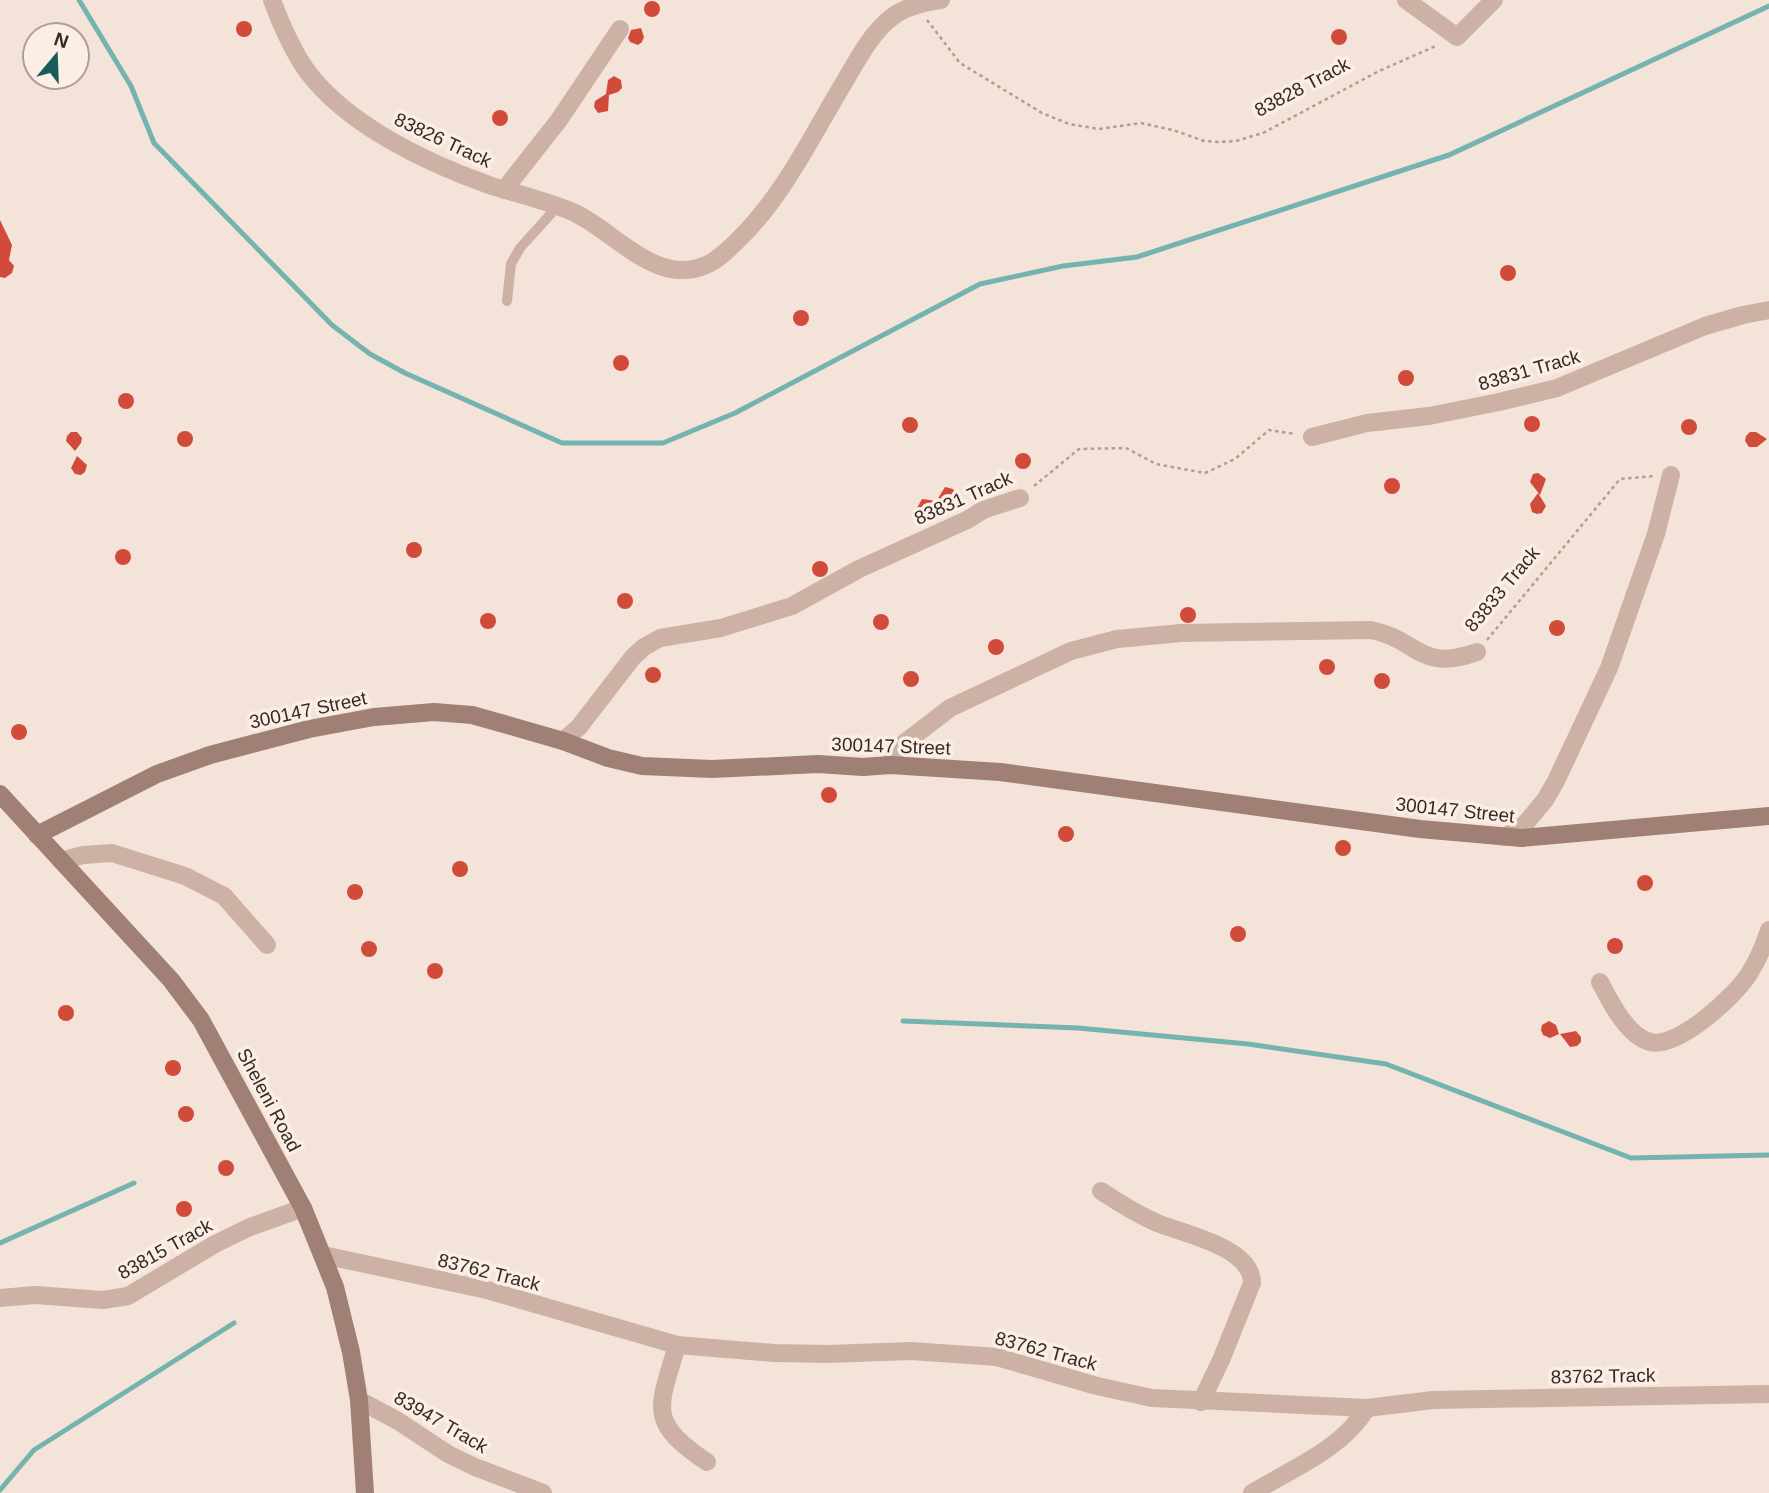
<svg xmlns="http://www.w3.org/2000/svg" width="1769" height="1493" font-family="Helvetica,sans-serif">
  <rect width="100%" height="100%" fill="#f4e3d9"/>
  <g fill="none" stroke-linecap="round" stroke-linejoin="round">
    <g stroke="#75b3ae" stroke-width="5">
      <path d="M79,0L131,86L154,143L332,325L370,354L405,373L562,443H663L735,413L980,284L1063,266L1137,257L1449,155L1769,6"/>
      <path d="M903,1021L1078,1028L1248,1044L1386,1064L1631,1158L1769,1155"/>
      <path d="M0,1243L134,1183"/>
      <path d="M0,1490L34,1450L234,1323"/>
    </g>
  </g>
  <g fill="#d14b3a">
    <circle cx="652" cy="9" r="8"/>
    <circle cx="244" cy="29" r="8"/>
    <path d="M641,28L644,37L642,42L638,45L630,42L628,38L631,30Z"/>
    <circle cx="1339" cy="37" r="8"/>
    <path d="M614,76L621,80L622,88L618,92L609,95L608,111L598,113L594,107L595,101L606,94L608,80Z"/>
    <circle cx="500" cy="118" r="8"/>
    <path d="M0,220L12,245L9,260L14,266L12,273L5,278L0,277Z"/>
    <circle cx="1508" cy="273" r="8"/>
    <circle cx="801" cy="318" r="8"/>
    <circle cx="621" cy="363" r="8"/>
    <circle cx="1406" cy="378" r="8"/>
    <circle cx="126" cy="401" r="8"/>
    <circle cx="1532" cy="424" r="8"/>
    <circle cx="910" cy="425" r="8"/>
    <circle cx="1689" cy="427" r="8"/>
    <circle cx="185" cy="439" r="8"/>
    <path d="M71,432H77L82,438L81,443L75,451L66,441L67,436Z"/>
    <path d="M1750,432H1756L1767,439L1757,447H1749L1745,441L1746,436Z"/>
    <circle cx="1023" cy="461" r="8"/>
    <path d="M77,456L87,465L85,472L81,475L75,474L71,468Z"/>
    <path d="M1538,473L1546,479L1540,495L1530,482L1533,474Z"/>
    <circle cx="1392" cy="486" r="8"/>
    <path d="M945,487L953,489L955,493V498L952,502L946,503L937,500Z"/>
    <path d="M1538,493L1546,506L1542,513L1537,514L1532,512L1530,504Z"/>
    <path d="M922,499L938,501L931,512L927,515L921,514L917,508Z"/>
    <circle cx="414" cy="550" r="8"/>
    <circle cx="123" cy="557" r="8"/>
    <circle cx="820" cy="569" r="8"/>
    <circle cx="625" cy="601" r="8"/>
    <circle cx="1188" cy="615" r="8"/>
    <circle cx="488" cy="621" r="8"/>
    <circle cx="881" cy="622" r="8"/>
    <circle cx="1557" cy="628" r="8"/>
    <circle cx="996" cy="647" r="8"/>
    <circle cx="1327" cy="667" r="8"/>
    <circle cx="653" cy="675" r="8"/>
    <circle cx="911" cy="679" r="8"/>
    <circle cx="1382" cy="681" r="8"/>
    <circle cx="19" cy="732" r="8"/>
    <circle cx="829" cy="795" r="8"/>
    <circle cx="1066" cy="834" r="8"/>
    <circle cx="1343" cy="848" r="8"/>
    <circle cx="460" cy="869" r="8"/>
    <circle cx="1645" cy="883" r="8"/>
    <circle cx="355" cy="892" r="8"/>
    <circle cx="1238" cy="934" r="8"/>
    <circle cx="1615" cy="946" r="8"/>
    <circle cx="369" cy="949" r="8"/>
    <circle cx="435" cy="971" r="8"/>
    <circle cx="66" cy="1013" r="8"/>
    <path d="M1549,1021L1556,1025L1559,1034L1550,1038L1543,1035L1541,1030L1542,1025Z"/>
    <path d="M1576,1031L1581,1037V1042L1577,1046L1570,1047L1560,1034Z"/>
    <circle cx="173" cy="1068" r="8"/>
    <circle cx="186" cy="1114" r="8"/>
    <circle cx="226" cy="1168" r="8"/>
    <circle cx="184" cy="1209" r="8"/>
  </g>
  <g fill="none" stroke-linecap="round" stroke-linejoin="round">
    <g stroke="#b89b8e" stroke-width="2.5" stroke-dasharray="3.5 3.5" stroke-linecap="butt">
      <path d="M927,20L960,63L1042,113L1069,124L1099,129L1141,123L1173,130L1204,141L1218,142L1236,141L1263,133L1379,71L1438,45"/>
      <path d="M1034,486L1079,449L1126,448L1156,464L1205,473L1235,459L1269,430L1295,434"/>
      <path d="M1487,640L1620,479L1654,476"/>
    </g>
    <path stroke="#cdb1a4" stroke-width="10" d="M507,301L511,264L520,248L557,207"/>
    <g stroke="#cdb1a4" stroke-width="18">
      <path d="M272,0C281,24 292,50 307,71C347,125 427,163 489,185C517,194 548,201 575,213C615,232 657,287 706,265C718,260 730,248 739,239C785,194 812,135 845,81C858,59 871,33 892,17C905,7 925,2 941,0"/>
      <path d="M1406,0L1457,37L1494,0"/>
      <path d="M504,190L559,120L620,29"/>
      <path d="M1312,437L1367,423L1429,416L1499,402L1557,388L1705,326L1743,315L1769,310"/>
      <path d="M563,741L579,727L633,657L644,647L660,638L721,628L792,606L859,569L967,520L983,510L1020,498"/>
      <path d="M890,765L898,748L950,708L1071,651L1117,639L1181,633L1371,630C1418,639 1419,673 1477,652"/>
      <path d="M1505,837L1525,824L1545,800L1556,781L1609,668L1656,534L1671,475"/>
      <path d="M61,861L83,855L112,853L185,876L224,896L267,945"/>
      <path d="M1600,982C1610,1001 1627,1036 1650,1042C1678,1049 1735,996 1749,974C1758,960 1764,945 1769,930"/>
      <path d="M1101,1191C1119,1203 1137,1214 1157,1223C1184,1234 1252,1247 1252,1283L1221,1360L1201,1402"/>
      <path d="M323,1255L487,1290L677,1345L774,1353L828,1354L911,1351L997,1357L1097,1386L1152,1398L1367,1408L1433,1400L1769,1394"/>
      <path d="M0,1298L35,1295L103,1300L128,1296L215,1244L250,1227L303,1208"/>
      <path d="M677,1345C659,1408 646,1421 707,1462"/>
      <path d="M359,1400L398,1421L448,1454L475,1467L543,1493"/>
      <path d="M1252,1493C1293,1468 1341,1450 1367,1408"/>
    </g>
    <g stroke="#a07f75" stroke-width="18">
      <path d="M0,794L171,980L201,1020L303,1208L335,1287L351,1352L359,1400L365,1493"/>
      <path d="M37,835L157,774L210,755L309,729L374,717L434,712L472,715L504,724L563,741L608,758L642,766L712,769L818,764L863,767L890,765L1000,772L1420,829L1522,838L1769,816"/>
    </g>
  </g>
  <g text-anchor="middle" dominant-baseline="central" stroke-width="7" stroke-linejoin="round" paint-order="stroke">
    <g font-size="19" fill="#372926" stroke="#fbeee5">
      <text transform="translate(1302 87) rotate(-28)">83828 Track</text>
      <text transform="translate(443 140) rotate(25)">83826 Track</text>
      <text transform="translate(1529 370) rotate(-16)">83831 Track</text>
      <text transform="translate(963 498) rotate(-24)">83831 Track</text>
      <text transform="translate(1502 589) rotate(-50)">83833 Track</text>
      <text transform="translate(308 710) rotate(-12)">300147 Street</text>
      <text transform="translate(891 746) rotate(2)">300147 Street</text>
      <text transform="translate(1455 810) rotate(6)">300147 Street</text>
      <text transform="translate(269 1100) rotate(62)">Sheleni Road</text>
      <text transform="translate(165 1249) rotate(-29)">83815 Track</text>
      <text transform="translate(489 1272) rotate(14)">83762 Track</text>
      <text transform="translate(1046 1351) rotate(15)">83762 Track</text>
      <text transform="translate(1603 1376) rotate(-1)">83762 Track</text>
      <text transform="translate(441 1422) rotate(30)">83947 Track</text>
    </g>
  </g>
  <g transform="translate(56 56) rotate(19)"><circle r="33" fill="#fbeee5" stroke="#ad9f99" stroke-width="2"/>
  <path d="M0-5L12 26L0 18L-12 26Z" fill="#185c58"/>
  <text y="-10" font-size="19" font-weight="bold" text-anchor="middle" fill="#372926">N</text>
  </g>
</svg>
